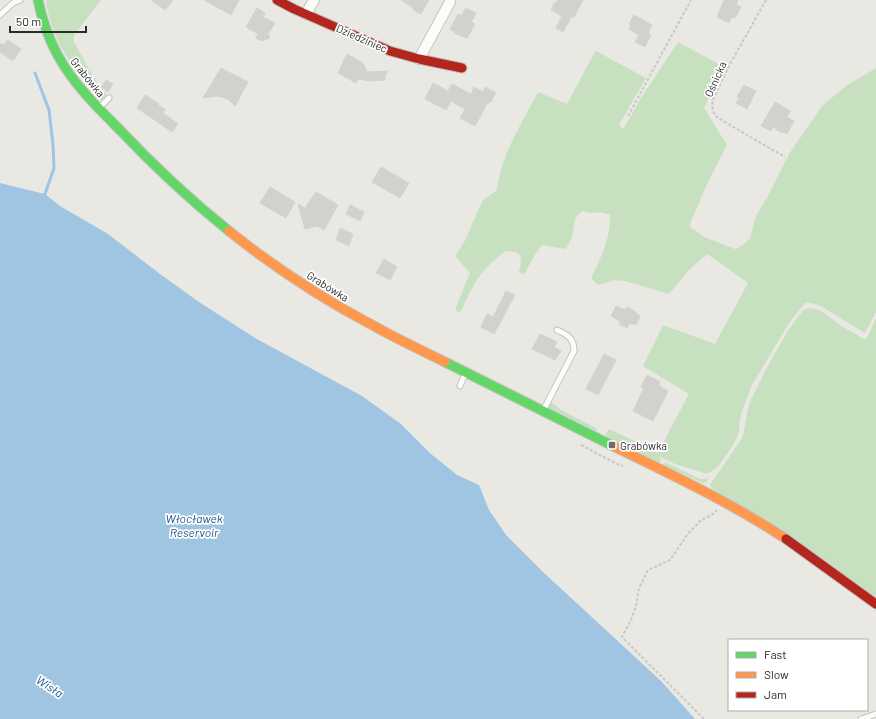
<svg xmlns="http://www.w3.org/2000/svg" width="876" height="719" font-family="Barlow,sans-serif">
  <rect width="100%" height="100%" fill="#e9e8e3"/>
  <g fill="#c7e1c0">
    <path d="M46,0H101L74,35V42L98,85L108,96L102,101C75,71 51,42 46,0Z"/>
    <path d="M678,42L724,67L704,108L727,145L707,184L689,226L704,237L735,249L743,245L750,238L756,216L768,196L789,154L822,106L846,86L876,68V312L865,333L819,305L806,302L789,323L752,385L741,414L738,435L733,445L717,468L707,474L675,464L658,456L661,459L660,463L605,436L609,429L658,452L689,394L643,366L663,325L715,344L748,283L707,254L689,270L669,294L625,281L615,280L598,285L591,278C601,258 611,237 610,215C598,210 593,215 582,211L575,219L572,237L566,249L542,245L534,256L524,275L519,272L521,261L520,255L516,252L506,251C479,270 474,284 460,313L455,310L470,273L455,256L466,239L472,224L483,200L497,190C501,154 522,123 538,92L567,104L596,50V51L646,78L619,125L623,129L641,98Z"/>
    <path d="M812,308L821,311L843,327L866,340L876,318V597L714,490L710,485L742,438C746,428 745,416 749,405C755,389 793,315 806,309C808,308 810,308 812,308Z"/>
    <path d="M551,402L561,410L598,429L596,431L548,407Z"/>
    <path d="M665,462L700,479H706L710,476L706,482L703,483L663,465Z"/>
  </g>
  <path fill="#9fc5e2" d="M0,183L45,194L60,206L108,234L160,274L199,302L255,338L362,396L401,424L431,454L457,475L479,485L489,510L506,535L543,572L661,681L695,719H0Z"/>
  <g fill="none" stroke-linecap="round" stroke-linejoin="round">
    <path stroke="#9fc5e2" stroke-width="3" d="M35,73L49,110L53,145L54,168L45,194"/>
  </g>
  <g fill="#d2d1ce" stroke="#d4d3cf">
    <path d="M151,0H173L165,10Z"/>
    <path d="M204,0H239L231,15Z"/>
    <path d="M401,0H429L421,14L413,10L414,8Z"/>
    <path d="M558,0H583L574,17L572,16L563,32L556,28L562,16L551,10L555,2L556,3Z"/>
    <path d="M724,0H738L736,4L741,7L735,18L732,17L729,23L717,17Z"/>
    <path d="M257,8L265,13L263,17L275,23L268,34L270,38L262,41L256,38L258,34L246,27Z"/>
    <path d="M466,8L476,13L471,22L475,24L467,38L454,33L455,32L450,29L458,14L461,16Z"/>
    <path d="M634,15L652,25L648,33L651,35L645,47L635,42L639,35L629,29L631,25L629,24Z"/>
    <path d="M8,40L21,49L13,61L0,52V43L4,45Z"/>
    <path d="M347,54L363,63L367,72L388,71L385,76V80L370,81L358,79L356,83L338,73Z"/>
    <path d="M221,68L248,82L235,106L229,100L222,97L216,96L203,98Z"/>
    <path d="M106,80L113,84L108,92L101,87Z"/>
    <path d="M433,83L448,91L452,84L471,94L474,87L483,92L485,87L496,93L490,103L488,102L475,126L460,118L465,109L451,101L446,110L425,99Z"/>
    <path d="M744,85L756,91L747,109L736,103L739,98L737,97Z"/>
    <path d="M145,95L159,104L158,105L165,109L163,113L178,124L172,132L137,108Z"/>
    <path d="M775,102L790,111L787,117L794,121L787,134L783,132L782,133L773,127L771,131L761,126Z"/>
    <path d="M381,167L409,183L400,198L372,182Z"/>
    <path d="M270,187L295,202L286,218L260,203Z"/>
    <path d="M316,192L338,205L324,230L318,226L305,229L298,204L305,208Z"/>
    <path d="M350,205L364,212L360,221L346,214Z"/>
    <path d="M340,228L353,234L349,246L336,240Z"/>
    <path d="M384,259L397,267L390,280L376,273Z"/>
    <path d="M506,291L515,295L494,334L481,327L487,314L493,317Z"/>
    <path d="M616,306L625,310L627,307L636,312V313L640,316L636,325L630,323L627,328L619,324L620,321L611,316Z"/>
    <path d="M540,334L557,342L554,347L561,351L555,360L532,349Z"/>
    <path d="M604,354L616,360L598,395L586,389Z"/>
    <path d="M647,375L660,382L659,386L668,391L653,421L633,411L644,388L641,387Z"/>
  </g>
  <g fill="none" stroke-linecap="round" stroke-linejoin="round">
    <g stroke="#c4c3c2" stroke-width="7">
      <g id="lane">
        <path d="M0,15L13,3L20,0"/>
        <path d="M99,108L109,98"/>
        <path d="M460,386L465,374"/>
        <path d="M543,411L574,351C574,338 568,335 557,330"/>
        <path d="M861,719L876,714"/>
      </g>
    </g>
    <g stroke="#c4c3c2" stroke-width="12">
      <g id="street">
        <path d="M306,14L314,0"/>
        <path d="M419,59L450,2"/>
      </g>
    </g>
    <g stroke="#c4c3c2" stroke-width="11">
      <g id="fast">
        <path d="M38,0C42,19 48,37 57,54C72,82 95,105 117,127C152,164 189,199 229,231"/>
        <path d="M445,362L613,446"/>
      </g>
    </g>
    <g stroke="#c4c3c2" stroke-width="11">
      <g id="slow">
        <path d="M229,231C274,267 323,299 374,326C397,339 421,350 445,362"/>
        <path d="M613,446C672,475 732,503 786,539"/>
      </g>
    </g>
    <g stroke="#c4c3c2" stroke-width="11">
      <g id="jam">
        <path d="M277,0L294,9L390,51L419,59L462,68"/>
        <path d="M786,539L876,604"/>
      </g>
    </g>
    <g stroke="#c8c8c7" stroke-width="2" stroke-dasharray="3 2" stroke-linecap="butt">
      <path d="M766,0L729,66L713,99L712,106L714,113L718,118L785,157"/>
      <path d="M628,116L691,0"/>
      <path d="M581,445L619,465L623,466"/>
      <path d="M704,719L622,637L631,620L636,606L639,588L648,570L670,560L687,535L701,520L712,515L717,510"/>
    </g>
    <use href="#lane" stroke="#fcfcfb" stroke-width="5"/>
    <use href="#street" stroke="#fcfcfb" stroke-width="10"/>
    <use href="#fast" stroke="#63d668" stroke-width="9"/>
    <use href="#slow" stroke="#ff974d" stroke-width="9"/>
    <use href="#jam" stroke="#b3261e" stroke-width="9"/>
  </g>
  <rect fill="#6e6e6c" stroke="#fff" stroke-width="1.5" x="608" y="441" width="8" height="8" rx="2"/>
  <g text-anchor="middle" dominant-baseline="central" stroke-width="3.5" stroke-linejoin="round" paint-order="stroke">
    <g font-size="11" fill="#2c2c2c" stroke="#fff">
      <text transform="translate(362 38) rotate(24)">Dziedziniec</text>
      <text transform="translate(88 77) rotate(51)">Grabówka</text>
      <text transform="translate(715 79) rotate(-66)">Ośnicka</text>
      <text transform="translate(328 286) rotate(32)">Grabówka</text>
    </g>
    <g font-size="11" fill="#2c2c2c" stroke="#fff" text-anchor="start">
      <text x="620" y="445">Grabówka</text>
    </g>
    <g font-size="12" font-style="italic" fill="#1d538e" stroke="#fff">
      <text x="194" y="518">Włocławek<tspan x="194" dy="14">Reservoir</tspan></text>
      <text transform="translate(50 686) rotate(33)">Wisła</text>
    </g>
  </g>
  <rect x="728" y="639" width="140" height="72" fill="#ffffff" stroke="#ababab"/>
  <rect x="736" y="652" width="20" height="6" fill="#63d668" stroke="#ababab"/>
  <text x="764" y="659" font-size="12" fill="#2c2c2c">Fast</text>
  <rect x="736" y="672" width="20" height="6" fill="#ff974d" stroke="#ababab"/>
  <text x="764" y="679" font-size="12" fill="#2c2c2c">Slow</text>
  <rect x="736" y="692" width="20" height="6" fill="#b3261e" stroke="#ababab"/>
  <text x="764" y="699" font-size="12" fill="#2c2c2c">Jam</text>
  <path d="M10 26v6h76v-6" fill="none" stroke="#2c2c2c" stroke-width="2"/>
  <text x="16" y="26" font-size="12" fill="#2c2c2c" stroke="#ffffff" stroke-width="3" paint-order="stroke">50 m</text>
</svg>
